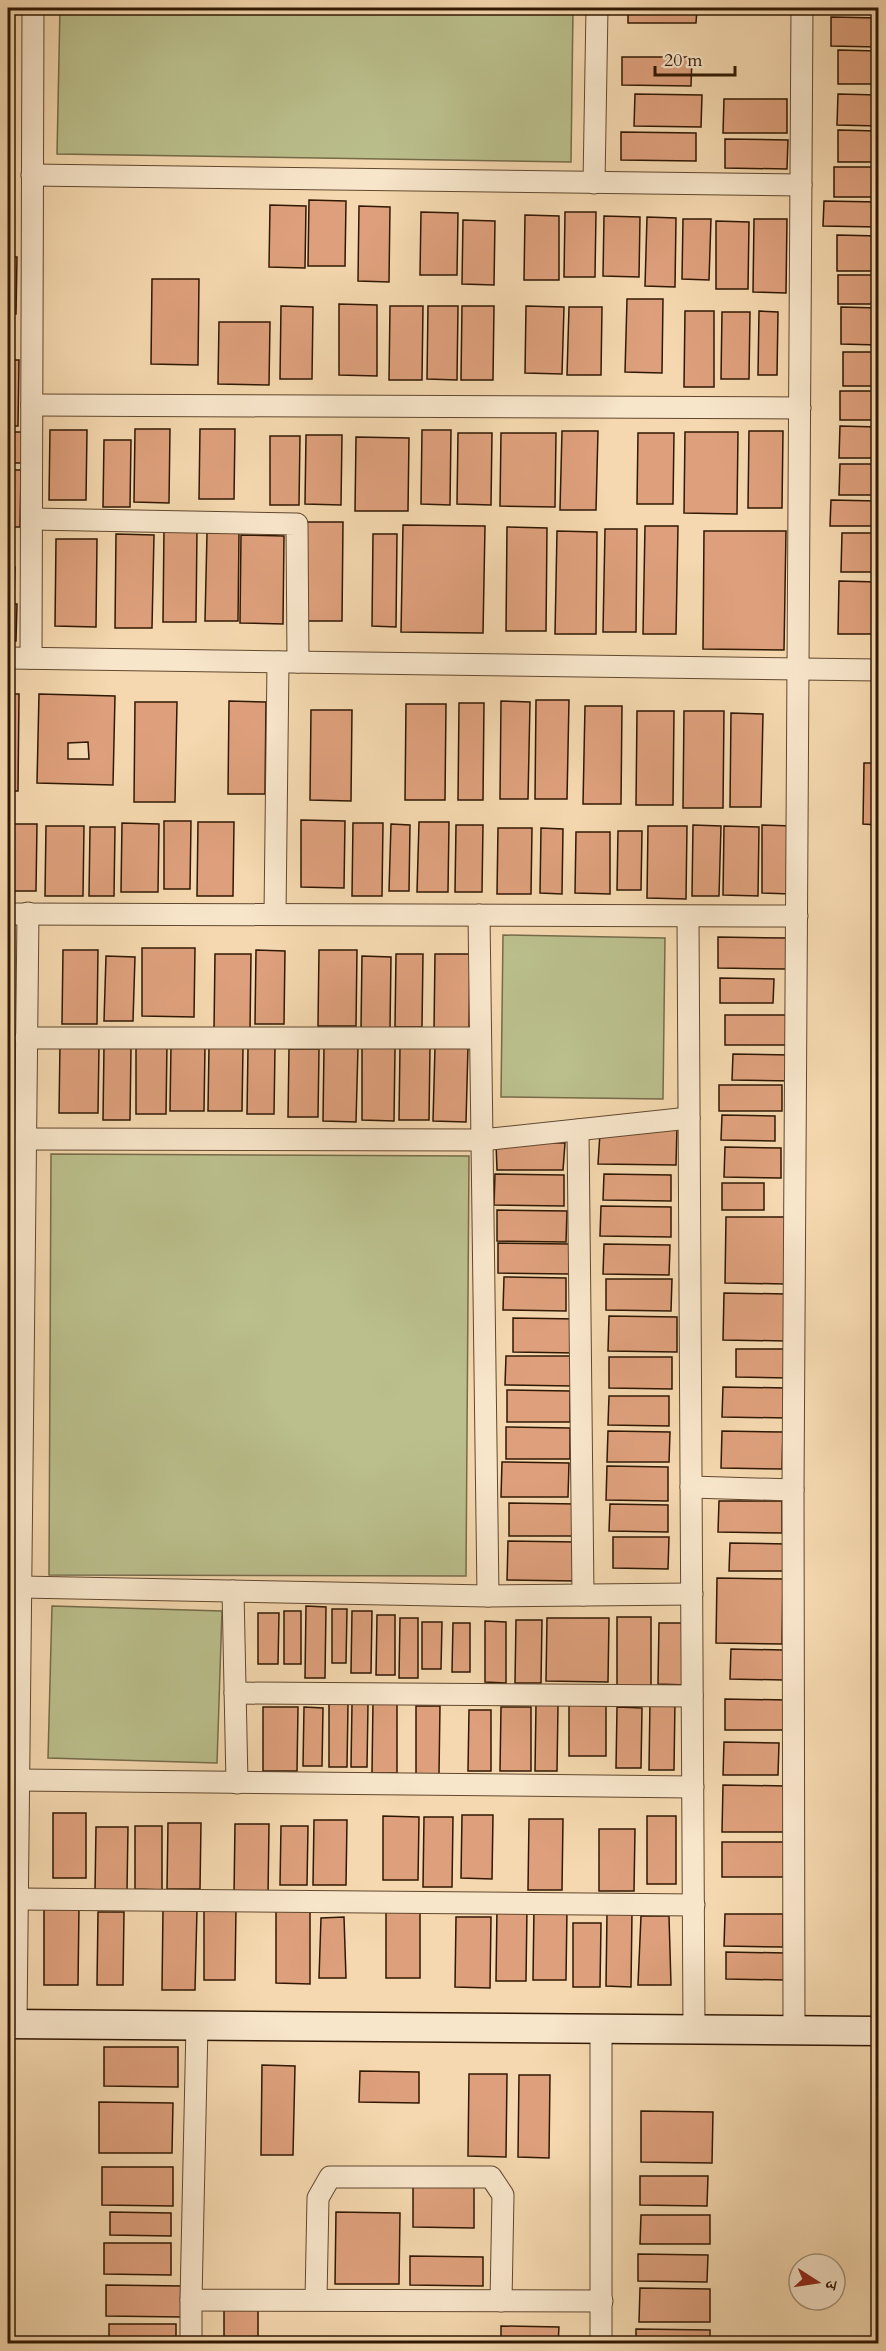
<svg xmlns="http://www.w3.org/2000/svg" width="886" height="2351" font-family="Cardo,'Noto Serif Devanagari',serif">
  <rect width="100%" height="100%" fill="#f5d8af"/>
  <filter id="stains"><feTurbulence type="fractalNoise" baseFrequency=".00333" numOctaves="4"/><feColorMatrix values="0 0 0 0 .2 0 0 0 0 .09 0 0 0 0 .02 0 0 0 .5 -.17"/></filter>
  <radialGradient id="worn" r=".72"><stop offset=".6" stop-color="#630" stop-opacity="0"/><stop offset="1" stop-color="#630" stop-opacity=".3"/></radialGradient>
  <g fill="#babf8c" stroke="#756c48" stroke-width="1.5">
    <path d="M60,8H573L571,162L57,154Z"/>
    <path d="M503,935L665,938L663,1099L501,1097Z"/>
    <path d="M51,1154L469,1156L466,1576L49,1575Z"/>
    <path d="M52,1606L222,1611L217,1763L48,1758Z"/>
  </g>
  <g fill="#dea07c" stroke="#301803" stroke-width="1.5" fill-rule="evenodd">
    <path d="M628,8H697L696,23H628Z"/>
    <rect x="834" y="8" width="44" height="4"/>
    <path d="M831,17L878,18V47L831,46Z"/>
    <path d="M838,50L878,51V84H838Z"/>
    <path d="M622,57H692L691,86L622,85Z"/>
    <path d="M635,94L702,95L701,127L634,126Z"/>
    <path d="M838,94L878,95V126L837,125Z"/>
    <path d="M724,99H787V133H723Z"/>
    <path d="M838,130L878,131V162H838Z"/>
    <path d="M621,132L696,133V161L621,160Z"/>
    <path d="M725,139L788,140L787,169L725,168Z"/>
    <rect x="8" y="146" width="4" height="35"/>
    <rect x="834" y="167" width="44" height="30"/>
    <rect x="8" y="185" width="6" height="29"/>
    <path d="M309,200L346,201L345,266H308Z"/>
    <path d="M824,201L878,202V227L823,226Z"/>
    <path d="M270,205L306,206L305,268L269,267Z"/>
    <path d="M359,206L390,207L389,282L358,281Z"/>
    <path d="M421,212L458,213L457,275H420Z"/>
    <path d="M565,212H596L595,277H564Z"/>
    <path d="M525,215L559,216V280H524Z"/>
    <path d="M604,216L640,217L639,277L603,276Z"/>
    <path d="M647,217L676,218L675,287L645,286Z"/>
    <path d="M683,219H711L709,280L682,279Z"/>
    <path d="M754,219H787L786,293L753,292Z"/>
    <path d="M463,220L495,221L494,285L462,284Z"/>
    <path d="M716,221L749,222L748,289H716Z"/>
    <path d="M837,235L878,236V271H837Z"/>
    <path d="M8,257H17L16,314H8Z"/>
    <rect x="838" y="275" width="40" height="29"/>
    <path d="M152,279H199L198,365L151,364Z"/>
    <path d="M627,299H663L662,373L625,372Z"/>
    <path d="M339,304L377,305V376L339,375Z"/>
    <path d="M281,306L313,307L312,379H280Z"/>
    <path d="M390,306H423L422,380H389Z"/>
    <path d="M428,306H458L457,380L427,379Z"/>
    <path d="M462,306H494L493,380H461Z"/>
    <path d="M526,306L564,307L562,374L525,373Z"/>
    <path d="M569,307H602L601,375H567Z"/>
    <path d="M841,307L878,308V345L841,344Z"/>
    <path d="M685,311H714V387H684Z"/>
    <path d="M759,311L778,312L777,375H758Z"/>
    <path d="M722,312H750L749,379H721Z"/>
    <path d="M219,322H270L269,385L218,384Z"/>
    <rect x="843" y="352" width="35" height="34"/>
    <path d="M8,360H19L18,426H8Z"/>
    <rect x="840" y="391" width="38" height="29"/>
    <path d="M840,426L878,427V458H839Z"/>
    <path d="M135,429H170L169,503L134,502Z"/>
    <path d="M200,429H235L234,499H199Z"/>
    <path d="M50,430H87L86,500H49Z"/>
    <path d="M422,430H451L450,505L421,504Z"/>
    <path d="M562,431H598L596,510H560Z"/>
    <path d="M749,431H783L782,508H748Z"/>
    <rect x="8" y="432" width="14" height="31"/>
    <path d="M685,432H738L737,514L684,513Z"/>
    <path d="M458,433H492L491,505L457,504Z"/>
    <path d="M501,433H556L555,507L500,506Z"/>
    <path d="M638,433H674L673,504H637Z"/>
    <path d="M306,435H342L341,505L305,504Z"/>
    <path d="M270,436H300L299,505H270Z"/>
    <path d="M356,437L409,438L408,511H355Z"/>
    <path d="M104,440H131L130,507H103Z"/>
    <path d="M840,464H878V495H839Z"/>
    <path d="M8,470H21L20,527H8Z"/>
    <path d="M831,500L878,501V526H830Z"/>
    <path d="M306,522H343L342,621H304Z"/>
    <path d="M403,525L485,526L483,633L401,632Z"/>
    <path d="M645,526H678L676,634H643Z"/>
    <path d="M507,527L547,528L546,631H506Z"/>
    <path d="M164,528H197L196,622H163Z"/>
    <path d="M605,529H637L636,632H603Z"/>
    <path d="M557,531L597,532L596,634H555Z"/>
    <path d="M704,531H786L784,650L703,649Z"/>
    <path d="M207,533H239L238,621H205Z"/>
    <path d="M842,533H878V572H841Z"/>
    <path d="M116,534L154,535L152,628H115Z"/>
    <path d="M373,534H397L396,627L372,626Z"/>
    <rect x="8" y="535" width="3" height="26"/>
    <path d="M241,535L284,536L283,624L240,623Z"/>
    <path d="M56,539H97L96,627L55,626Z"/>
    <path d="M8,567H15L14,597H8Z"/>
    <path d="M839,581L878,582V634H838Z"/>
    <path d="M8,604H17L16,641L8,640Z"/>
    <path d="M8,694H19L18,791H8Z"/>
    <path d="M39,694L115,696L113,785L37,783ZM88,742L89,759H68V743Z"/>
    <path d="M536,700H569L567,799H535Z"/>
    <path d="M229,701L266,702L265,794H228Z"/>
    <path d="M501,701L530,702L528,799H500Z"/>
    <path d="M135,702H177L175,802H134Z"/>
    <path d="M459,703H484L483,800H458Z"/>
    <path d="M406,704H446L445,800H405Z"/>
    <path d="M585,706H622L621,804H583Z"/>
    <path d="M311,710H352L351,801L310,800Z"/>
    <path d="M637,711H674L673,805H636Z"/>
    <path d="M684,711H724L723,808H683Z"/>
    <path d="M731,713L763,714L761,807H730Z"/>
    <path d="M864,763H878V825L863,824Z"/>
    <path d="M301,820L345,821L344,888L301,887Z"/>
    <path d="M164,821H191L190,889H164Z"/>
    <path d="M198,822H234L233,896H197Z"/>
    <path d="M419,822H449L448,892H417Z"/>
    <path d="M122,823L159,824L158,892H121Z"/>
    <path d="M353,823H383L382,896H352Z"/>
    <path d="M8,824H37L36,891H8Z"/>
    <path d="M391,824L410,825L409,891H389Z"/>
    <path d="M456,825H483L482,892H455Z"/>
    <path d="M693,825L721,826L719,896H692Z"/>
    <path d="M762,825L792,826L791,894L762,893Z"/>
    <path d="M46,826H84L83,896H45Z"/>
    <path d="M648,826H687L686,899L647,898Z"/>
    <path d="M724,826L759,827L758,896L723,895Z"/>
    <path d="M90,827H115L114,896H89Z"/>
    <path d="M498,828H532L531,894H497Z"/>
    <path d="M541,828L563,829L562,894L540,893Z"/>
    <path d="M618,831H642L641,890H617Z"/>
    <path d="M576,832H610V894L575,893Z"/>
    <path d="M718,937L787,938V969L718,968Z"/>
    <path d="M142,948H195L194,1017L142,1016Z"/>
    <path d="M63,950H98L97,1024H62Z"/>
    <path d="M256,950L285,951L284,1024H255Z"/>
    <path d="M319,950H357L356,1026H318Z"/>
    <path d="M215,954H251L250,1031L214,1030Z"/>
    <path d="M396,954H423L422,1027H395Z"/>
    <path d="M435,954H470L469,1031L434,1030Z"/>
    <path d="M106,956L135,957L133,1021H104Z"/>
    <path d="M362,956L391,957L390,1029L361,1028Z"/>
    <path d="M720,978L774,979L773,1003H720Z"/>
    <rect x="725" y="1015" width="69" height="30"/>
    <path d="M136,1043H167L166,1114H136Z"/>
    <path d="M60,1044L99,1045L98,1113H59Z"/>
    <path d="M104,1046L131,1047L130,1120H103Z"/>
    <path d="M171,1046H205L204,1111H170Z"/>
    <path d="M209,1047H243L242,1111H208Z"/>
    <path d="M324,1047H358L356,1122L323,1121Z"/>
    <path d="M400,1047H430L429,1120H399Z"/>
    <path d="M435,1047H468L466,1122L433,1121Z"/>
    <path d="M248,1048H275L274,1114H247Z"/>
    <path d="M362,1048H395L394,1121L362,1120Z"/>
    <path d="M289,1049H319L318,1117H288Z"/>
    <path d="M733,1054L792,1055V1081L732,1080Z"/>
    <rect x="719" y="1085" width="63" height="26"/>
    <path d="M8,1098H14L13,1134H8Z"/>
    <path d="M722,1115L775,1116V1141L721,1140Z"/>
    <path d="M677,1127L676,1165L598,1164L600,1133Z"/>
    <path d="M8,1138L18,1139V1170H8Z"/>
    <path d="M496,1142L565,1143L563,1170H497Z"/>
    <path d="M725,1147L781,1148V1178L724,1177Z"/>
    <path d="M495,1174L564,1175V1206L494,1205Z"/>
    <path d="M604,1174L671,1175V1201L603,1200Z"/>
    <path d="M8,1175L18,1176V1206H8Z"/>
    <rect x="722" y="1183" width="42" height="27"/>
    <path d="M601,1206L671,1207V1237L600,1236Z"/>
    <rect x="8" y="1209" width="3" height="28"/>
    <path d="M497,1210L567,1211L566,1242L497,1241Z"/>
    <path d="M726,1217H786L785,1284L725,1283Z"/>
    <path d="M498,1243L570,1244V1274L498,1273Z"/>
    <path d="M604,1244L670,1245L669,1275L603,1274Z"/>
    <path d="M504,1277L566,1278V1311L503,1310Z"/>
    <path d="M606,1279H672L671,1311L606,1310Z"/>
    <path d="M724,1293L787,1294L786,1341L723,1340Z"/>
    <path d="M609,1316L677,1317V1352L608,1351Z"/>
    <path d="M513,1318L577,1319L576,1353L513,1352Z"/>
    <path d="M736,1349H789V1378L736,1377Z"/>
    <path d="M506,1356H573V1386L505,1385Z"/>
    <path d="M609,1357H672V1389L609,1388Z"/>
    <rect x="8" y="1384" width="2" height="32"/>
    <path d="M723,1387L787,1388V1418L722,1417Z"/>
    <path d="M507,1390L570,1391V1422H507Z"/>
    <path d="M609,1396H669V1426L608,1425Z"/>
    <path d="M506,1427L570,1428V1459H506Z"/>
    <path d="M608,1431L670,1432L669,1462H607Z"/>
    <path d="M722,1431L783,1432L782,1469L721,1468Z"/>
    <path d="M502,1462L569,1463L568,1497H501Z"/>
    <rect x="8" y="1463" width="6" height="35"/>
    <path d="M607,1466L668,1467V1501L606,1500Z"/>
    <path d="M719,1501H782V1533L718,1532Z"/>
    <path d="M509,1503L578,1504L577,1536H509Z"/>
    <path d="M610,1504L668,1505V1532L609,1531Z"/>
    <path d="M613,1537H669L668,1569L613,1568Z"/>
    <path d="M508,1541L577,1542L576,1581L507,1580Z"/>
    <path d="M730,1543L787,1544V1571H729Z"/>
    <path d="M717,1578L783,1579L782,1644L716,1643Z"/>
    <path d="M306,1606L326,1607L325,1678H305Z"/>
    <path d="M332,1609H347L346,1663H332Z"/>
    <rect x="284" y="1611" width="17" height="53"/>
    <path d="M352,1611H372L371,1673H351Z"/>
    <path d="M258,1613H279L278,1664H258Z"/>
    <path d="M377,1615H395V1675H376Z"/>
    <rect x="617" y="1617" width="34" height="71"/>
    <path d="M400,1618H418V1678H399Z"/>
    <path d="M547,1618H609L608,1682L546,1681Z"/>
    <path d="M516,1620H542L541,1683H515Z"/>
    <path d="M485,1621L506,1622V1683L485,1682Z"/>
    <path d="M422,1622H442L441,1669H422Z"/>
    <path d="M453,1623H470V1672H452Z"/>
    <path d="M659,1623H687L686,1685L658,1684Z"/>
    <path d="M731,1649L783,1650V1680L730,1679Z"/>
    <path d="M725,1699L786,1700V1730H725Z"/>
    <path d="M650,1700H675L674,1770H649Z"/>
    <path d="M373,1701L397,1702V1773H372Z"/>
    <path d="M329,1704H348L347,1767H329Z"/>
    <path d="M352,1704H368L367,1767H351Z"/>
    <path d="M536,1704L558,1705L557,1771H535Z"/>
    <path d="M569,1705L606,1706V1756H569Z"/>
    <path d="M416,1706H440L439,1774H416Z"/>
    <path d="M263,1707H298L297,1771H263Z"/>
    <path d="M304,1707L323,1708L322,1766H303Z"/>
    <path d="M501,1707H531V1771H500Z"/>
    <path d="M617,1707L642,1708L641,1768H616Z"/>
    <path d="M469,1710H491V1771H468Z"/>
    <path d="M724,1742L779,1743L778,1775H723Z"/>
    <path d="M723,1785L786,1786L785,1832H722Z"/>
    <rect x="53" y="1813" width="33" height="65"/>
    <path d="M462,1815H493L492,1879L461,1878Z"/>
    <path d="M383,1816L419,1817L418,1880H383Z"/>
    <rect x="647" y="1816" width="29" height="68"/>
    <path d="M424,1817H453L452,1887H423Z"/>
    <path d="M529,1819H563L562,1890H528Z"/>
    <path d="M314,1820H347L346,1885H313Z"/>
    <path d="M168,1823H201L200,1889H167Z"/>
    <path d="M235,1824H269L268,1897L234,1896Z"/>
    <path d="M135,1826H162V1890L135,1889Z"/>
    <path d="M281,1826H308L307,1885H280Z"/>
    <path d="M96,1827H128L127,1892H95Z"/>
    <path d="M599,1829H635L634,1891H599Z"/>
    <rect x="722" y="1842" width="65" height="35"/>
    <path d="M44,1905L79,1906L78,1985H44Z"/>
    <path d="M204,1907H236L235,1980H204Z"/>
    <path d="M497,1907H527L526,1981H496Z"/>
    <path d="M534,1907L567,1908L566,1980H533Z"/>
    <path d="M163,1909H197L195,1990H162Z"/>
    <path d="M276,1909H310V1984L276,1983Z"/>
    <rect x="386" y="1909" width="34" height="69"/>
    <path d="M98,1912H124L123,1985H97Z"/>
    <path d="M607,1913H632L631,1987L606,1986Z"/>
    <path d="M725,1914H783V1947L724,1946Z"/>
    <path d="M641,1916H669L671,1985H638Z"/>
    <path d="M344,1917L346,1978H319L321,1918Z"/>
    <path d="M456,1917H491L490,1988L455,1987Z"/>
    <path d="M573,1923H601L600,1987H573Z"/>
    <path d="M726,1952L786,1953L785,1980L726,1979Z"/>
    <path d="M104,2047H178V2087L104,2086Z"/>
    <path d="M262,2065L295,2066L293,2155H261Z"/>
    <path d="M360,2071L419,2072V2103L359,2102Z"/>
    <path d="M469,2074H507L506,2157L468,2156Z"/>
    <path d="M519,2075H550L549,2158L518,2157Z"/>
    <path d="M99,2102L173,2103L172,2153H99Z"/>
    <path d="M641,2111L713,2112L712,2163L641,2162Z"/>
    <path d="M102,2167H173V2206L102,2205Z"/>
    <path d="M640,2176H708L707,2206L640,2205Z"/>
    <path d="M413,2185H474V2228L413,2227Z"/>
    <path d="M110,2212L171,2213V2236L110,2235Z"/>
    <path d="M336,2212L400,2213L399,2284H335Z"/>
    <path d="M641,2215H710V2244H640Z"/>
    <path d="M104,2243H171V2275L104,2274Z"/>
    <path d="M638,2254L708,2255L707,2282L638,2281Z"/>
    <path d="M410,2256L483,2257V2286L410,2285Z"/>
    <path d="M106,2285L182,2286V2317L106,2316Z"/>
    <path d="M640,2288L710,2289V2322H639Z"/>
    <rect x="224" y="2309" width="34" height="35"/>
    <rect x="109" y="2324" width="67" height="20"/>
    <path d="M501,2326L559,2327L558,2344H501Z"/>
    <path d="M636,2329L710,2330V2344H636Z"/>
  </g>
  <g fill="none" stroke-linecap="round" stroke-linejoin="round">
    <g stroke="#61482e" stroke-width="23">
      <g id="street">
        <path d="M32,175L801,185"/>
        <path d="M594,183L597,8"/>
        <path d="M32,405L800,408"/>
        <path d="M32,519L297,524L298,662"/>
        <path d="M8,658L878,670"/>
        <path d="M31,658L33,8"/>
        <path d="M8,914L797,916"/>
        <path d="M275,914L278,662"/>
        <path d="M479,915L488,1596"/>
        <path d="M688,917L694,2029"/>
        <path d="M26,1038H480"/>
        <path d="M578,1130L583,1595"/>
        <path d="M25,1139L482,1140L689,1118"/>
        <path d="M691,1487L793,1490L794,2031"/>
        <path d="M793,1490L802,8"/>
        <path d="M21,1587L488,1596L692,1594"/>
        <path d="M233,1591L237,1783"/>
        <path d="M235,1693L692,1696"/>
        <path d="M19,1780L693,1787"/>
        <path d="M17,1899L694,1905"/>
        <path d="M16,2024L28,913"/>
        <path d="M197,2025L191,2300L602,2301"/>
        <path d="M601,2028V2344"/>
        <path d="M316,2299L318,2198L330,2177H491L503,2195L501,2301"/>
        <path d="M191,2344V2300"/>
      </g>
    </g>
    <g stroke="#301803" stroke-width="31">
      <path id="secondary" d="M8,2024L878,2031"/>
    </g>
    <use href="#street" stroke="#f8e6cb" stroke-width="21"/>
    <use href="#secondary" stroke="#f8e6cb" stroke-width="28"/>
  </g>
  <rect width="886" height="2351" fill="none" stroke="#f5d8af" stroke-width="30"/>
  <rect x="9" y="9" width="868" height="2333" fill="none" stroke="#301803" stroke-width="3"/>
  <rect x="15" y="15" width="856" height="2321" fill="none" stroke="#301803" stroke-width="1.5"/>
  <g transform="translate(817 2282) rotate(102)"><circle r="28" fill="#f8e6cb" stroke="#a8947b" stroke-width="1.5"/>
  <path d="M0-4.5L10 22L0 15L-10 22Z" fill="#8f2418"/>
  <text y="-9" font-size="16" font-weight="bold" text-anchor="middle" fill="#301803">उ</text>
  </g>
  <path d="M655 66v9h80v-9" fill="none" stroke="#301803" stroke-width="3"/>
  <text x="664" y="66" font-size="18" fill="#301803" stroke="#f8e6cb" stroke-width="4.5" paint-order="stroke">20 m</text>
  <rect width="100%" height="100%" filter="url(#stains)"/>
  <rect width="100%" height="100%" fill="url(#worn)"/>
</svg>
